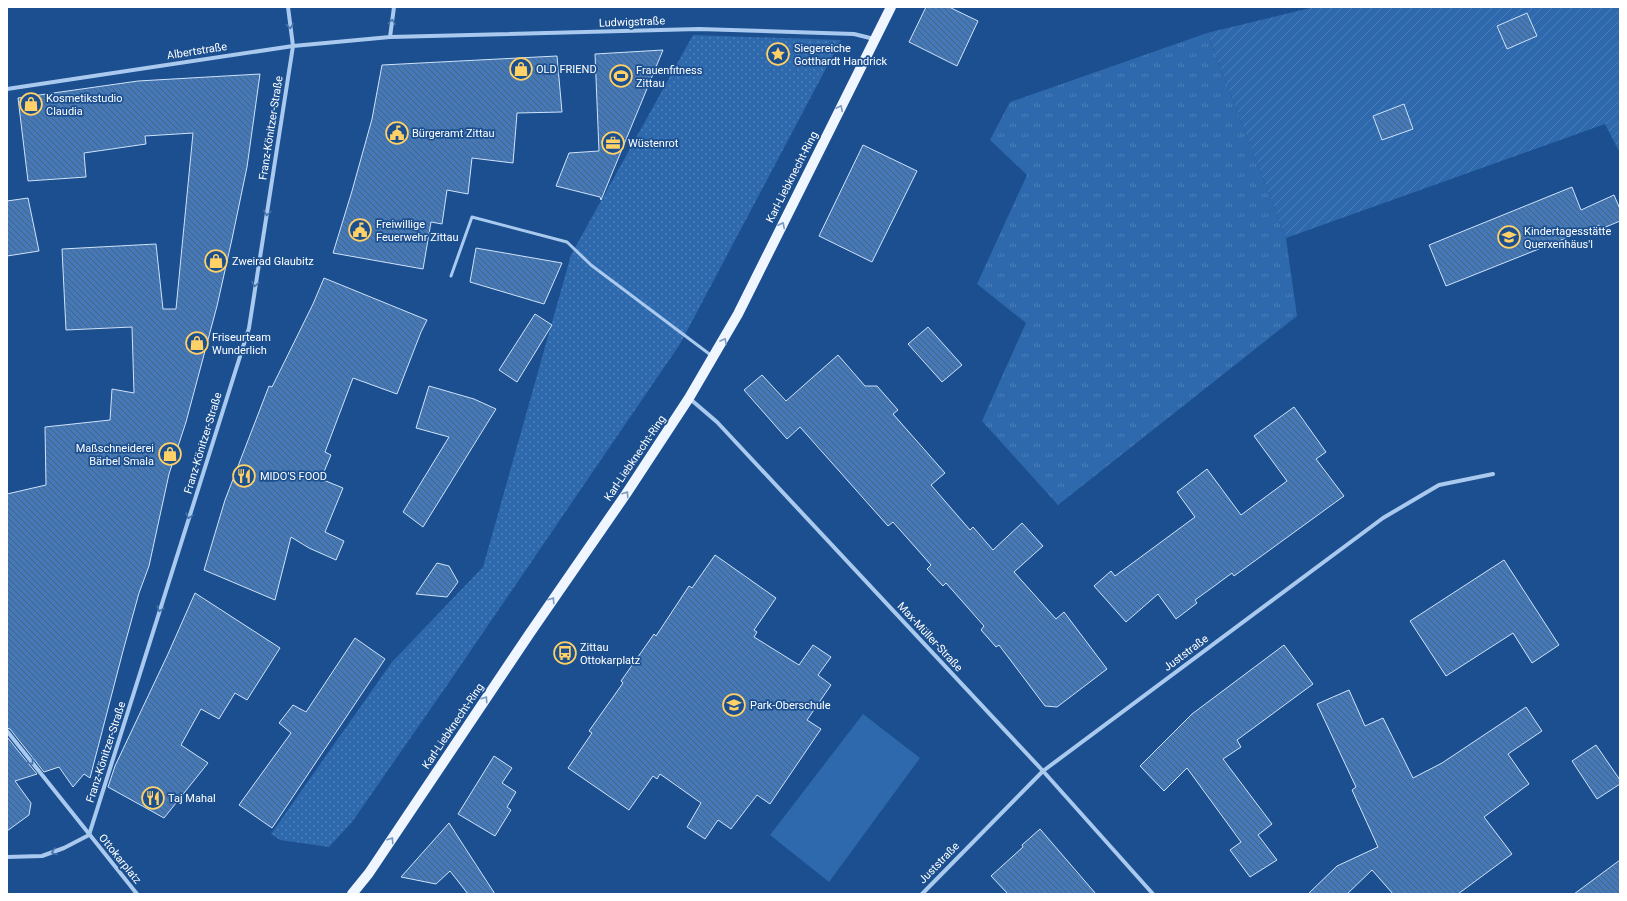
<svg xmlns="http://www.w3.org/2000/svg" width="1627" height="901" font-family="Roboto,sans-serif">
  <defs>
    <pattern id="grass-tufts" width="24" height="20" patternUnits="userSpaceOnUse"><rect width="24" height="20" fill="#2e69ad"/><path d="M3 7l-1-3M5 7V3M7 7l1-3M15 17l-1-3M17 17v-4M19 17l1-3" fill="none" stroke="#4d80b9"/></pattern>
    <pattern id="park-dots" width="8" height="8" patternUnits="userSpaceOnUse"><rect width="8" height="8" fill="#2e69ad"/><path d="M2 2h.1M6 6h.1" fill="none" stroke="#4d80b9" stroke-width="1.8" stroke-linecap="round"/></pattern>
    <pattern id="garden-furrows" width="10" height="10" patternUnits="userSpaceOnUse"><rect width="10" height="10" fill="#2e69ad"/><path d="M-1 1l2-2M0 10L10 0M9 11l2-2" fill="none" stroke="#4d80b9"/></pattern>
    <pattern id="building-back-hatch" width="6" height="6" patternUnits="userSpaceOnUse"><rect width="6" height="6" fill="#4478b7"/><path d="M-1 5l2 2M0 0l6 6M5-1l2 2" fill="none" stroke="#486282"/></pattern>
  </defs>
  <rect width="100%" height="100%" fill="#1b4f8f"/>
  <path fill="url(#grass-tufts)" d="M1207,33L1286,238L1297,316L1058,505L982,421L1026,323L977,284L1027,175L990,140L1010,102Z"/>
  <path fill="url(#park-dots)" d="M693,35L841,40L680,344L452,678L352,822L329,847L280,840L271,834L392,662L483,567L571,255Z"/>
  <path fill="url(#garden-furrows)" d="M1314,7H1620V153L1605,124L1286,238L1207,33Z"/>
  <path fill="#2e69ad" d="M863,714L920,758L829,882L770,835Z"/>
  <g fill="url(#building-back-hatch)" stroke="#cfe3fa">
    <path d="M926,7H949L978,21L957,66L909,42Z"/>
    <path d="M1527,13L1537,36L1507,49L1497,26Z"/>
    <path d="M663,50L601,200L600,197L556,186L569,153L599,151L595,54Z"/>
    <path d="M557,56L562,112L517,113L513,163L472,158L468,194L447,190L442,224L431,222L423,269L333,253L352,191L372,119L382,65Z"/>
    <path d="M260,74L247,167L232,239L217,306L186,422L169,474L149,566L139,593L123,651L90,778L84,774L73,787L59,767L44,772L10,729L7,728V494L46,485L45,427L110,420L112,389L134,393L132,327L66,330L62,249L156,244L163,309H176L193,133L145,136L146,144L84,153L86,177L28,181L18,98L138,81Z"/>
    <path d="M1404,104L1413,129L1382,140L1373,116Z"/>
    <path d="M863,145L917,171L872,262L819,236Z"/>
    <path d="M1572,187L1581,210L1614,195L1620,209V221L1601,229L1599,225L1446,286L1429,245Z"/>
    <path d="M28,198L39,251L7,256V201Z"/>
    <path d="M476,248L562,263L544,304L470,282Z"/>
    <path d="M324,278L427,320L421,332L397,394L353,378L325,452L331,455L321,479L343,488L325,532L344,541L336,560L309,548L291,537L275,600L204,570L225,500L269,386L272,387L313,304Z"/>
    <path d="M535,314L552,325L517,382L499,370Z"/>
    <path d="M928,327L962,365L942,382L908,344Z"/>
    <path d="M838,355L865,386H877L898,410L893,414L945,473L931,485L970,530L973,527L993,550L1022,523L1043,546L1014,572L1056,619L1064,612L1107,669L1057,707L1045,706L999,645L996,647L981,630L984,626L946,583L943,586L927,569L931,565L893,522L888,526L800,427L787,439L744,390L762,375L786,401Z"/>
    <path d="M429,386L474,399L496,409L423,527L403,512L449,437L416,428Z"/>
    <path d="M1294,407L1326,452L1316,459L1344,496L1234,576L1232,573L1213,587L1195,600L1197,603L1176,619L1158,594L1126,622L1094,586L1111,571L1115,576L1195,517L1177,492L1207,469L1241,515L1287,481L1254,436Z"/>
    <path d="M715,555L776,598L754,630L757,632L754,637L799,665L813,645L831,657L818,675L831,685L807,720L821,729L770,804L757,795L731,829L718,820L705,839L687,827L701,803L660,774L657,779L653,776L629,810L568,768L592,733L589,731L623,683L621,681L654,634L656,636L689,586L692,588Z"/>
    <path d="M1504,560L1559,645L1532,663L1513,633L1446,676L1410,621Z"/>
    <path d="M437,563L449,566L458,582L447,597L416,594Z"/>
    <path d="M195,593L280,648L247,700L235,693L219,719L201,709L181,745L208,763L164,818L108,787L115,766L168,654Z"/>
    <path d="M355,638L385,659L272,828L239,805L291,733L279,723L293,705L306,712Z"/>
    <path d="M1284,645L1313,684L1237,740L1241,747L1223,759L1272,824L1258,835L1277,860L1250,877L1230,850L1241,842L1187,768L1164,791L1140,766L1192,714Z"/>
    <path d="M1349,690L1365,726L1383,718L1413,778L1442,763L1526,707L1542,731L1508,754L1529,784L1484,817L1512,854L1458,894H1393L1372,870L1347,894H1308L1337,866L1378,847L1352,790L1356,787L1317,704Z"/>
    <path d="M7,737L37,774L15,781L31,803L29,815L7,831Z"/>
    <path d="M1596,745L1620,780V784L1597,799L1572,761Z"/>
    <path d="M494,756L512,768L502,783L516,792L507,807L511,810L495,836L458,814Z"/>
    <path d="M449,823L495,894H468L450,871L436,884L401,877Z"/>
    <path d="M1040,829L1096,894H1008L991,876L1023,847L1022,845Z"/>
    <path d="M1620,860V894H1574Z"/>
  </g>
  <g fill="none" stroke-linecap="round" stroke-linejoin="round">
    <path stroke="#a9c9ee" stroke-width="3" d="M451,276L472,217L567,242L591,265L712,356"/>
    <g stroke="#a9c9ee" stroke-width="4">
      <path d="M390,37L394,7"/>
      <path d="M7,89L293,46L390,37L699,29L854,34L874,39"/>
      <path d="M689,398L717,422L1043,771L1153,894"/>
      <path d="M7,731L137,894"/>
      <path d="M89,835L249,328L293,46L288,7"/>
      <path d="M7,857L42,856L64,848L89,835"/>
      <path d="M922,894L1043,771L1383,518L1439,485L1493,474"/>
    </g>
    <path stroke="#f0f6ff" stroke-width="10" d="M352,894L369,873L530,633L626,494L689,398L738,314L891,7"/>
  </g>
  <defs><path id="oneway-chevron" d="M-2-3.5L2.5 0L-2 3.5" fill="none" stroke-width="1.6" stroke-linecap="round" stroke-linejoin="round"/></defs>
  <g stroke="#4674ac">
    <use href="#oneway-chevron" transform="translate(392 22) rotate(-82)"/>
    <use href="#oneway-chevron" transform="translate(290 26) rotate(82)"/>
    <use href="#oneway-chevron" transform="translate(267 213) rotate(99)"/>
    <use href="#oneway-chevron" transform="translate(255 284) rotate(99)"/>
    <use href="#oneway-chevron" transform="translate(189 516) rotate(107)"/>
    <use href="#oneway-chevron" transform="translate(160 609) rotate(107)"/>
    <use href="#oneway-chevron" transform="translate(31 762) rotate(52)"/>
    <use href="#oneway-chevron" transform="translate(54 852) rotate(160)"/>
  </g>
  <g stroke="#7b9ac1">
    <use href="#oneway-chevron" transform="translate(840 108) rotate(-63)"/>
    <use href="#oneway-chevron" transform="translate(782 225) rotate(-63)"/>
    <use href="#oneway-chevron" transform="translate(724 341) rotate(-61)"/>
    <use href="#oneway-chevron" transform="translate(626 494) rotate(-56)"/>
    <use href="#oneway-chevron" transform="translate(552 600) rotate(-56)"/>
    <use href="#oneway-chevron" transform="translate(485 699) rotate(-56)"/>
    <use href="#oneway-chevron" transform="translate(391 840) rotate(-56)"/>
  </g>
  <defs>
    <g id="sight-ring" transform="scale(1.15)"><circle r="9.5" fill="#1b4f8f" stroke="#ffd166" stroke-width="1.5"/><path d="M0-6L1.8-2.2L6-1.7L2.9 1.2L3.7 5.4L0 3.3L-3.7 5.4L-2.9 1.2L-6-1.7L-1.8-2.2Z" fill="#ffd166"/></g>
    <g id="shop-ring" transform="scale(1.15)"><circle r="9.5" fill="#1b4f8f" stroke="#ffd166" stroke-width="1.5"/><path d="M-5-2.5h2.3a2.7 3.5 0 0 1 5.4 0H5L5.5 6h-11ZM-1.5-2.5h3a1.5 2.3 0 0 0-3 0Z" fill="#ffd166"/></g>
    <g id="stadium-ring" transform="scale(1.15)"><circle r="9.5" fill="#1b4f8f" stroke="#ffd166" stroke-width="1.5"/><path d="M0-5a6.5 5 0 1 0 0 10a6.5 5 0 1 0 0-10ZM-3.5-1.8h7v3.6h-7Z" fill="#ffd166"/></g>
    <g id="civic-ring" transform="scale(1.15)"><circle r="9.5" fill="#1b4f8f" stroke="#ffd166" stroke-width="1.5"/><path d="M-.6-6.5H3V-4.5H.6V-3L4-1V1h2V6H-6V1h2V-1L-.6-3ZM-1.2 2.5V6h2.4V2.5Z" fill="#ffd166"/></g>
    <g id="office-ring" transform="scale(1.15)"><circle r="9.5" fill="#1b4f8f" stroke="#ffd166" stroke-width="1.5"/><path d="M-6-3h4V-5.5h4V-3h4V5H-6ZM-1-4.5V-3h2v-1.5ZM-6 0V1H6V0Z" fill="#ffd166"/></g>
    <g id="school-ring" transform="scale(1.15)"><circle r="9.5" fill="#1b4f8f" stroke="#ffd166" stroke-width="1.5"/><path d="M0-5L7-2L0 1L-7-2ZM-4 1L0 2.5L4 1V4Q0 6-4 4Z" fill="#ffd166"/></g>
    <g id="restaurant-ring" transform="scale(1.15)"><circle r="9.5" fill="#1b4f8f" stroke="#ffd166" stroke-width="1.5"/><path d="M-5-6h1v4h1v-4h1v4h1v-4h1v5L-1.5 .5V6h-2V.5L-5-1ZM5-6V6H3V1.5H1.5Q1.5-4 5-6Z" fill="#ffd166"/></g>
    <g id="bus-ring" transform="scale(1.15)"><circle r="9.5" fill="#1b4f8f" stroke="#ffd166" stroke-width="1.5"/><path d="M-5-6H5V4H4V6H2V4H-2V6H-4V4H-5ZM-3.5-4V0h7V-4ZM-3.5 1.2v1.5H-2V1.2ZM2 1.2v1.5H3.5V1.2Z" fill="#ffd166"/></g>
  </defs>
  <g fill-rule="evenodd">
    <use href="#sight-ring" x="778" y="54"/>
    <use href="#shop-ring" x="521" y="69"/>
    <use href="#stadium-ring" x="621" y="76"/>
    <use href="#shop-ring" x="31" y="104"/>
    <use href="#civic-ring" x="397" y="133"/>
    <use href="#office-ring" x="613" y="143"/>
    <use href="#civic-ring" x="360" y="230"/>
    <use href="#school-ring" x="1509" y="237"/>
    <use href="#shop-ring" x="216" y="261"/>
    <use href="#shop-ring" x="197" y="343"/>
    <use href="#shop-ring" x="170" y="454"/>
    <use href="#restaurant-ring" x="244" y="476"/>
    <use href="#bus-ring" x="565" y="653"/>
    <use href="#school-ring" x="734" y="705"/>
    <use href="#restaurant-ring" x="153" y="798"/>
  </g>
  <g text-anchor="middle" dominant-baseline="central" stroke-width="3.5" stroke-linejoin="round" paint-order="stroke">
    <g font-size="11" fill="#fff" stroke="#1b4f8f">
      <text transform="translate(632 22) rotate(-2)">Ludwigstraße</text>
      <text transform="translate(197 51) rotate(-9)">Albertstraße</text>
      <text transform="translate(271 128) rotate(-81)">Franz-Könitzer-Straße</text>
      <text transform="translate(792 177) rotate(-63)">Karl-Liebknecht-Ring</text>
      <text transform="translate(203 443) rotate(-73)">Franz-Könitzer-Straße</text>
      <text transform="translate(635 458) rotate(-56)">Karl-Liebknecht-Ring</text>
      <text transform="translate(930 637) rotate(47)">Max-Müller-Straße</text>
      <text transform="translate(1186 653) rotate(-37)">Juststraße</text>
      <text transform="translate(453 726) rotate(-56)">Karl-Liebknecht-Ring</text>
      <text transform="translate(106 752) rotate(-72)">Franz-Könitzer-Straße</text>
      <text transform="translate(120 859) rotate(51)">Ottokarplatz</text>
      <text transform="translate(939 863) rotate(-46)">Juststraße</text>
    </g>
    <g font-size="11" fill="#fff" stroke="#1b4f8f" text-anchor="start">
      <text x="794" y="48">Siegereiche<tspan x="794" dy="13">Gotthardt Handrick</tspan></text>
      <text x="536" y="69">OLD FRIEND</text>
      <text x="636" y="70">Frauenfitness<tspan x="636" dy="13">Zittau</tspan></text>
      <text x="46" y="98">Kosmetikstudio<tspan x="46" dy="13">Claudia</tspan></text>
      <text x="412" y="133">Bürgeramt Zittau</text>
      <text x="628" y="143">Wüstenrot</text>
      <text x="376" y="224">Freiwillige<tspan x="376" dy="13">Feuerwehr Zittau</tspan></text>
      <text x="1524" y="231">Kindertagesstätte<tspan x="1524" dy="13">Querxenhäus'l</tspan></text>
      <text x="232" y="261">Zweirad Glaubitz</text>
      <text x="212" y="337">Friseurteam<tspan x="212" dy="13">Wunderlich</tspan></text>
      <text x="154" y="448" text-anchor="end">Maßschneiderei<tspan x="154" dy="13">Bärbel Smala</tspan></text>
      <text x="260" y="476">MIDO'S FOOD</text>
      <text x="580" y="647">Zittau<tspan x="580" dy="13">Ottokarplatz</tspan></text>
      <text x="750" y="705">Park-Oberschule</text>
      <text x="168" y="798">Taj Mahal</text>
    </g>
  </g>
  <rect width="1627" height="901" fill="none" stroke="#ffffff" stroke-width="16"/>
</svg>
